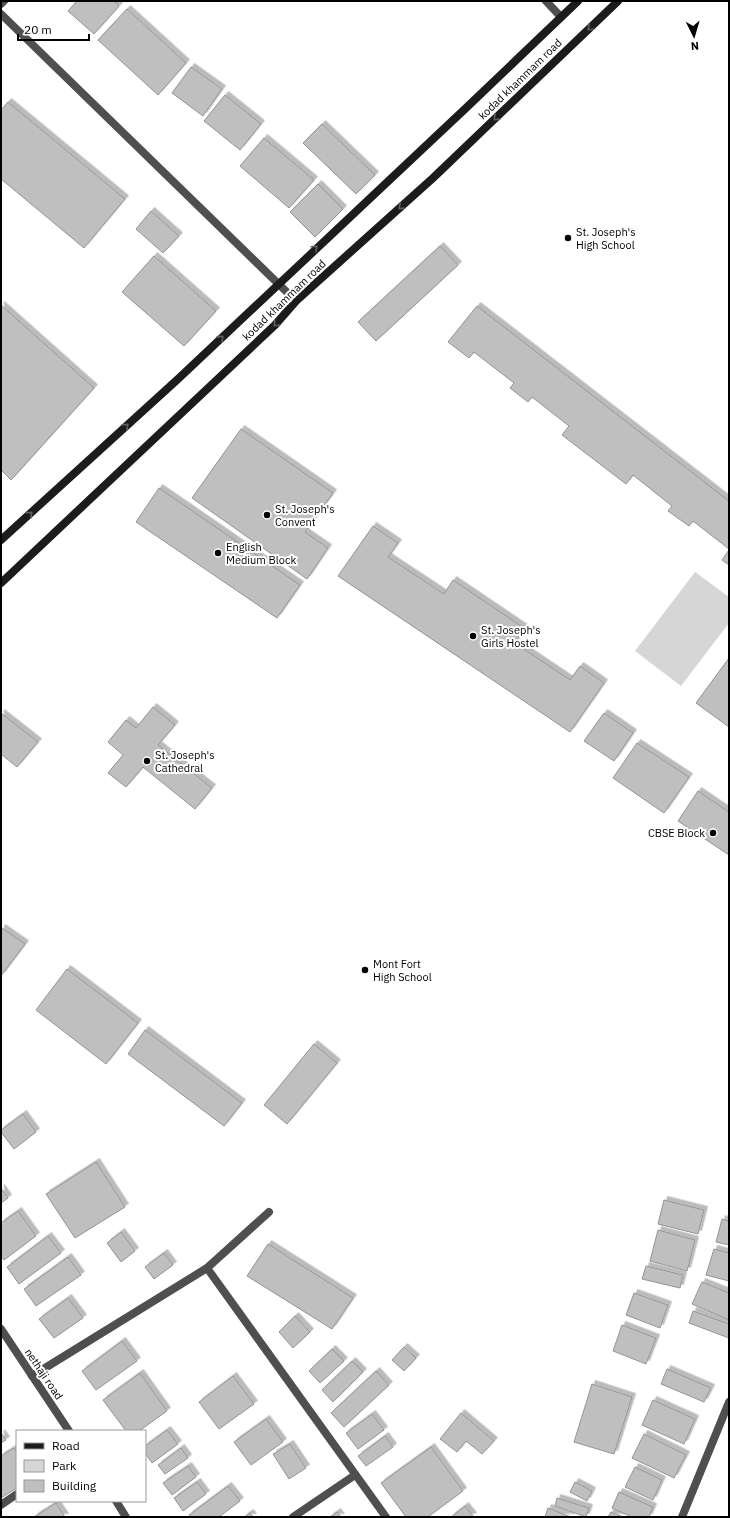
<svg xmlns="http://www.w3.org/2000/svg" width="730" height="1518" font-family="'IBM Plex Sans',sans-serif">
  <defs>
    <filter id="shadow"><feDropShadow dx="3.5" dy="-3.5" stdDeviation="0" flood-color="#0004"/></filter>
  </defs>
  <rect width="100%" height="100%" fill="#fff"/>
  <path fill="#d6d6d6" d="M695,572L729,597V623L681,686L635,651Z"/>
  <g fill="#bfbfbf" stroke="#939393" filter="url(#shadow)">
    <path d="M77,1H114L119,6L94,34L68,11Z"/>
    <path d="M127,9L186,63L158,95L98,40Z"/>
    <path d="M191,67L222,89L203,116L172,93Z"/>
    <path d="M225,95L261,124L240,150L204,121Z"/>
    <path d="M8,102L125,199L84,248L1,179V110Z"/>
    <path d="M322,124L375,175L356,194L303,143Z"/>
    <path d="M264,138L314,180L289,208L240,166Z"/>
    <path d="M318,184L343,209L315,237L290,212Z"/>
    <path d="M151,211L179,236L163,253L136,229Z"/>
    <path d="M440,246L458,265L376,341L358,322Z"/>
    <path d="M154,256L216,311L184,346L122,292Z"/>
    <path d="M1,305L94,388L11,480L1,470Z"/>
    <path d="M477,306L729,501V549L693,521L689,526L668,511L672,506L633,475L626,484L562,435L569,426L532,397L528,402L510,388L514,383L474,352L469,358L448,342Z"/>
    <path d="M241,429L333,493L305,532L328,548L307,579L192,498Z"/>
    <path d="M159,488L300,585L277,618L136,522Z"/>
    <path d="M373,526L398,543L388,557L444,594L453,580L524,628L515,643L570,680L580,666L604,683L570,732L338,576Z"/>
    <path d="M729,550V565L722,560Z"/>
    <path d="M729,658V727L696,703Z"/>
    <path d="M153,707L175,725L158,745L212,788L195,809L143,767L126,787L108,773L123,755L108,742L126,720L136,728Z"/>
    <path d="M1,713L38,742L17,767L1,754Z"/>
    <path d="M604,713L633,733L614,761L584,741Z"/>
    <path d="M637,743L689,777L664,813L613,778Z"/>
    <path d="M698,791L729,812V855L678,821Z"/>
    <path d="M2,928L25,944L1,976V930Z"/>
    <path d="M67,969L138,1023L106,1064L36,1010Z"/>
    <path d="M145,1030L242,1103L224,1126L128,1054Z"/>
    <path d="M314,1044L337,1063L287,1124L264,1105Z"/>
    <path d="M23,1114L36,1132L14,1149L1,1132V1130Z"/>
    <path d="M96,1162L125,1207L75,1238L46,1194Z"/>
    <path d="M1,1188L8,1198L1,1203Z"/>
    <path d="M664,1200L704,1210L698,1234L658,1224Z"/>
    <path d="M18,1211L36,1236L4,1260L1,1256V1223Z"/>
    <path d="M722,1219L729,1221V1245L716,1242Z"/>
    <path d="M658,1230L695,1240L687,1271L650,1261Z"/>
    <path d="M121,1232L135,1251L121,1262L107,1243Z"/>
    <path d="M48,1236L61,1253L19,1284L7,1267Z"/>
    <path d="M268,1244L353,1298L332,1329L247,1276Z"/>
    <path d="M714,1249L729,1253V1281L706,1275Z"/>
    <path d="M164,1253L173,1265L154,1279L145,1267Z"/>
    <path d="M68,1257L81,1275L36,1306L24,1289Z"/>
    <path d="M646,1266L683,1275L680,1288L642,1279Z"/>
    <path d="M702,1282L729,1293V1320L692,1304Z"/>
    <path d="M634,1293L668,1305L660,1328L626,1315Z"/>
    <path d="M68,1298L83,1318L54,1338L39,1319Z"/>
    <path d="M693,1311L729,1324V1338L689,1323Z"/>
    <path d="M295,1316L310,1332L293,1348L279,1332Z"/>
    <path d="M622,1325L656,1338L646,1364L613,1351Z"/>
    <path d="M122,1341L137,1361L96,1390L82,1371Z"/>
    <path d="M404,1347L416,1358L404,1371L392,1360Z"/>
    <path d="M332,1349L344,1361L320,1383L309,1371Z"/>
    <path d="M352,1361L363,1372L333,1402L322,1390Z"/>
    <path d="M667,1369L711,1388L704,1402L661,1384Z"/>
    <path d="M376,1371L389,1385L344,1427L331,1413Z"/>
    <path d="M140,1373L167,1411L139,1431H126L103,1400Z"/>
    <path d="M233,1376L254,1404L219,1429L199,1402Z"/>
    <path d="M592,1384L632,1397L614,1454L574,1442Z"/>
    <path d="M653,1400L695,1419L684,1444L642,1425Z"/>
    <path d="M461,1413L494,1441L482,1454L466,1441L457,1452L440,1439Z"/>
    <path d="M372,1414L384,1430L358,1449L346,1433Z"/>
    <path d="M266,1419L283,1442L251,1465L234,1442Z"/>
    <path d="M167,1430L178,1444L152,1463L145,1453V1446Z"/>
    <path d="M1,1433L6,1440L1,1443Z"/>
    <path d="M644,1434L686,1455L674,1478L632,1458Z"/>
    <path d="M385,1436L393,1447L366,1466L358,1456Z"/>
    <path d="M290,1444L306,1468L289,1479L273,1454Z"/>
    <path d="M431,1447L463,1491L428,1517H406L381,1483Z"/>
    <path d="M14,1448L17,1452V1488L1,1498V1456Z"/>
    <path d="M181,1448L188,1458L165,1474L158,1465Z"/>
    <path d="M188,1466L196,1477L172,1495L163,1483Z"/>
    <path d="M635,1467L662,1480L653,1500L625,1487Z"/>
    <path d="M197,1482L206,1494L183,1511L174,1498Z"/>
    <path d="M575,1482L592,1491L587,1501L570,1492Z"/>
    <path d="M228,1486L240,1501L219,1517H191L189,1515Z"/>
    <path d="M619,1492L653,1507L649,1517H632L612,1508Z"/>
    <path d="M557,1498L589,1508L586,1517L555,1506Z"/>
    <path d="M56,1503L65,1517H34Z"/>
    <path d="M465,1506L473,1516L471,1517H451Z"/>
    <path d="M548,1508L571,1517H545Z"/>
    <path d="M337,1512L341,1517H330Z"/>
    <path d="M611,1512L623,1517H608Z"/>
    <path d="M250,1513L253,1517H244Z"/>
  </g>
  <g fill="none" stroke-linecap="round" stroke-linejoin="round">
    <g stroke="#4f4f4f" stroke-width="8">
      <path d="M546,1L561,17"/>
      <path d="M1,4L4,1"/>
      <path d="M1,14L296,301"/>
      <path d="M207,1268L386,1517"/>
      <path d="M1,1329L69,1431"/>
      <path d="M32,1376L207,1268L269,1212"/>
      <path d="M116,1501L126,1517"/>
      <path d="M1,1505L17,1494"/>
      <path d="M293,1517L355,1475"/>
      <path d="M682,1517L729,1402"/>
    </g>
    <g stroke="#1c1c1c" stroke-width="8">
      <path d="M1,540L178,379L466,108L578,1"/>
      <path d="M1,583L275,325L296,301L433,178L618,1"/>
    </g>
  </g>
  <defs><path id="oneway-chevron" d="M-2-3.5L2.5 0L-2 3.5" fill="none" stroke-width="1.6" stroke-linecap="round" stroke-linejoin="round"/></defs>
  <g stroke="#606060">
    <use href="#oneway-chevron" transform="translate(590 28) rotate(137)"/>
    <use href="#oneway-chevron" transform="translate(496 118) rotate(136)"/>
    <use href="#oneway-chevron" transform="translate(401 207) rotate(138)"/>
    <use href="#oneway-chevron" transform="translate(315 248) rotate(-43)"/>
    <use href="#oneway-chevron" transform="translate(276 324) rotate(133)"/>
    <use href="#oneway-chevron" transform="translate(221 338) rotate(-44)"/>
    <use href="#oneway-chevron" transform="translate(126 426) rotate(-42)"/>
    <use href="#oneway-chevron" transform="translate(30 514) rotate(-42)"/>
  </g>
  <g fill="#000" stroke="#fff" stroke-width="1.5">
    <circle cx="568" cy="238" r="4"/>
    <circle cx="267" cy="515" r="4"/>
    <circle cx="218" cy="553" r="4"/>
    <circle cx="473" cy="636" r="4"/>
    <circle cx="147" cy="761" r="4"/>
    <circle cx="713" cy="833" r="4"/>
    <circle cx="365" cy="970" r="4"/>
  </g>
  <g text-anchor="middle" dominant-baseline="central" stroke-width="4" stroke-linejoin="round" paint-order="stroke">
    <g font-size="11" fill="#000" stroke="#fff">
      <text transform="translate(520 79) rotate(-44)">kodad khammam road</text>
      <text transform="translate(284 300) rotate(-44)">kodad khammam road</text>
      <text transform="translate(44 1374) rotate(56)">nethaji road</text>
    </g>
    <g font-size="11" fill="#000" stroke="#fff" text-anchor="start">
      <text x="576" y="232">St. Joseph's<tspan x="576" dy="13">High School</tspan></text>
      <text x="275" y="509">St. Joseph's<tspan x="275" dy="13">Convent</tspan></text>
      <text x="226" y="547">English<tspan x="226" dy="13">Medium Block</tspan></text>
      <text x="481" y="630">St. Joseph's<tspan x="481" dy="13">Girls Hostel</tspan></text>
      <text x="155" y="755">St. Joseph's<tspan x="155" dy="13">Cathedral</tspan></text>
      <text x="705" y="833" text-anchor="end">CBSE Block</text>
      <text x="373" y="964">Mont Fort<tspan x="373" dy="13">High School</tspan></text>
    </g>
  </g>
  <rect width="730" height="1518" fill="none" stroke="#000000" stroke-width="4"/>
  <rect x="16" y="1430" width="130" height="72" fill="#ffffff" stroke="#999999"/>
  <rect x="24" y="1443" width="20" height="6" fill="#1c1c1c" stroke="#999999"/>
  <text x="52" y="1450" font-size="12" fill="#000000">Road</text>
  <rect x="24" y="1460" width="20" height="12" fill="#d6d6d6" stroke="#999999"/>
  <text x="52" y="1470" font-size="12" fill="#000000">Park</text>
  <rect x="24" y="1480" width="20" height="12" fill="#bfbfbf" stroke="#999999"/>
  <text x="52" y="1490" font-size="12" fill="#000000">Building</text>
  <g transform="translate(694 36) rotate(175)" stroke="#ffffff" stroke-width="3" paint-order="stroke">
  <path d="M0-3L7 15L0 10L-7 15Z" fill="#000000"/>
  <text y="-6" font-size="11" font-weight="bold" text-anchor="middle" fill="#000000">N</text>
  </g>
  <path d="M18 34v6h71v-6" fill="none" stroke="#000000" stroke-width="2"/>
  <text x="24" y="34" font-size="12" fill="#000000" stroke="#ffffff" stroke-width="3" paint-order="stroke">20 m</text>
</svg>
